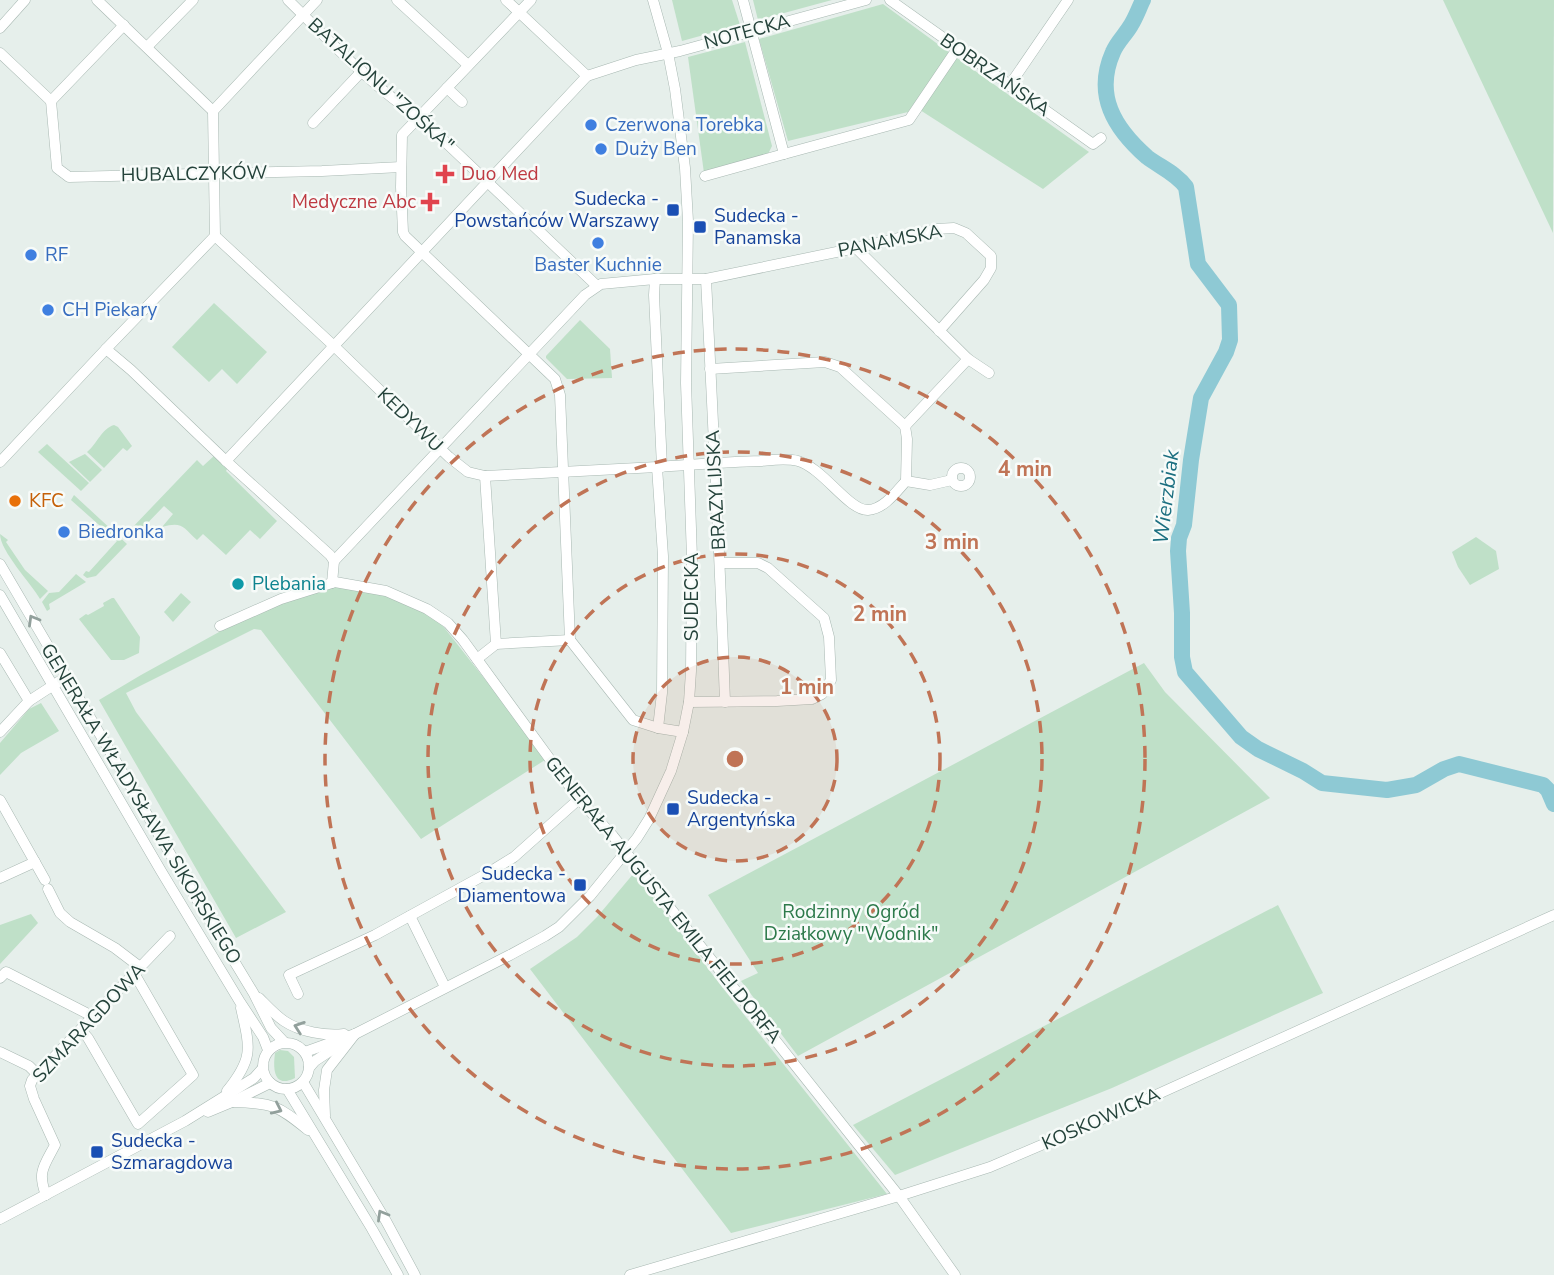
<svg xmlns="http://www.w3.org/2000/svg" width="1554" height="1275" font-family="'Nunito Sans',sans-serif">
  <rect width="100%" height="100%" fill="#e6efeb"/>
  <g fill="#bfe0c8">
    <path d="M672,0H732L740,25L682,41Z"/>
    <path d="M753,0H832L758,20Z"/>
    <path d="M1443,0H1554L1553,233Z"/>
    <path d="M883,4L950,53L908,112L788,141L759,39Z"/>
    <path d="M745,42L772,146L767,156L704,173L688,57Z"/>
    <path d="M957,58L1089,152L1043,189L920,110Z"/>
    <path d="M214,303L267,352L237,384L222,369L209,382L172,347Z"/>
    <path d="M580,320L610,349L612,378L567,379L546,358V356Z"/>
    <path d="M114,425L118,427L132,446L127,451L123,448L104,468L87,452C98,443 101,429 114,425Z"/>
    <path d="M47,444L89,483L81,491L38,452Z"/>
    <path d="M85,454L102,470L90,482L69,462Z"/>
    <path d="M215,455L228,467L226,471L277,521L260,539L250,530L226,555L203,534L197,540C183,527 182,521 162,527L173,514L164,506L135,536L130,530L197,460L203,466Z"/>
    <path d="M74,495L127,544L96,576L87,578L83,575L86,571L89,572L117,541L71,500Z"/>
    <path d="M0,534L8,540L6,542L25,570L48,591L40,599C31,583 0,551 0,534Z"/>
    <path d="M1476,537L1496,551L1499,569L1470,585L1458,567L1452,552Z"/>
    <path d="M76,574L86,582L49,604L50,609L47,611L42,602L49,593L59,592Z"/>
    <path d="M332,586L393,597L439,621L491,687L545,760L421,839L261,630L254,629L126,693L136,712L286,912L236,938L99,700L141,675L239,621L288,601Z"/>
    <path d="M181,593L191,602L173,622L164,612Z"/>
    <path d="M112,598H114L140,637L139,653L124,660H111L79,619L86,614L88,615L104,606L103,603Z"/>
    <path d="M1144,663L1165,692L1270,798L798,1056L741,981L758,973L708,895Z"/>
    <path d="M41,703L59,731L21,753L0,775V743L29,709Z"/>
    <path d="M634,873L694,950L722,987L887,1194L731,1233L530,969L577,937L597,917Z"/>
    <path d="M1278,905L1323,993L1112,1088L895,1175L853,1125Z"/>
    <path d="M31,914L38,923L0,964V925Z"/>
    <path d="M280,1050L288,1051L294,1057L295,1078C273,1089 273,1068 275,1053Z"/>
  </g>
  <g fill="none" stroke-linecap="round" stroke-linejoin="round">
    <path stroke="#8ec9d4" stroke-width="16" d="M1143,0C1139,8 1136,17 1131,25C1126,34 1117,42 1113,52C1094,95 1114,128 1147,157C1160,167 1176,173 1186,187L1198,264L1229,305L1230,340L1226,352L1201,398L1191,460L1184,525L1179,538L1178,551L1182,613V657L1185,672L1241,737L1258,749L1303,771L1322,783L1387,790L1416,785L1444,769L1459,764L1543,785L1548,790L1554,804"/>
    <g stroke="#a8b8b2" stroke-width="11">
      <g id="minor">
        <path d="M97,0L213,111"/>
        <path d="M288,0C328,39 371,86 419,117L597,286"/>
        <path d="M397,0L468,65"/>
        <path d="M506,0L587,76"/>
        <path d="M531,0L402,135L401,187L403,232L405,236L555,379L560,395L570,640L633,720L658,728L683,732"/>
        <path d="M743,0L784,154L909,120L957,49"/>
        <path d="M890,0L1093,144L1101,138"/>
        <path d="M0,28L25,0"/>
        <path d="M147,47L193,0"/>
        <path d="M0,53L51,101"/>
        <path d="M1009,86L1068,0"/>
        <path d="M447,88L462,102"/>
        <path d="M51,101L57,168L69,177L322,171L401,167"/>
        <path d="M51,101L124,25"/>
        <path d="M313,123L362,71"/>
        <path d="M705,176L784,154"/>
        <path d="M215,236L334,346L449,457L468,472L485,476L657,467"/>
        <path d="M856,248L968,359L905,426"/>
        <path d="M655,279L654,295L662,467"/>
        <path d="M706,279C713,420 720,560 725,702"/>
        <path d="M106,349L131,370L226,461L330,555L334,561L332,583"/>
        <path d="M968,359L989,373"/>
        <path d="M710,369L825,362L840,367L905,426"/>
        <path d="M905,426L907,439L906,481"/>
        <path d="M226,461L587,76L636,60L680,51L866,0"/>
        <path d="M0,462L106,349L215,236L213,111L317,0"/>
        <circle cx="961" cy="477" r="9"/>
        <path d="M485,476L496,644L570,640"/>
        <path d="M334,561L585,295L601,284L655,279H706L856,248L936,229L954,228L966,233L991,256V268L984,280L939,331"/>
        <path d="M0,564L199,903L254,994L271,1028L284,1042"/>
        <path d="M0,595L161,871L240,1002L263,1037L268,1050"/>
        <path d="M220,626L281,599L335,582L386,591L427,609L448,623L463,640L579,799L613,836L899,1196L955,1275"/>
        <path d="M0,653L29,701"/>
        <path d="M477,659L496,644"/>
        <path d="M689,702L777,701L812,699L822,694L831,680L829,637L824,618L768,568L758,563H720"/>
        <path d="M658,728L662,693L663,556L657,467C691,465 726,462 760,461C773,460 786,458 798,461C823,468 849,511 868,510C884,509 896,492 906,481L930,485L952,480"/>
        <path d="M0,732L29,701L66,677"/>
        <path d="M0,800L45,880"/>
        <path d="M0,878L35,862"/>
        <path d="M48,889L60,913L70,922L115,948L140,967"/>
        <path d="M410,916L445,987"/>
        <path d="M0,978L6,972L92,1016"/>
        <path d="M298,994L289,975L375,935L488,873L514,857L579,799"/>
        <path d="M259,998C267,1006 275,1015 284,1021C300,1032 326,1036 344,1034"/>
        <path d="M81,1030L88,1038L138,1124L193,1075L134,973"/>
        <circle cx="286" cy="1066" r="23"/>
        <path d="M0,1052L29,1066L37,1074"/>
        <path d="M305,1052L355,1034L510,955L545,936L559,927L590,896L637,838L649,819L671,771L683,732L689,702L691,671L692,558L686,383L688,221L685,168L675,89L668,53L653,0"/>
        <path d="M309,1068L315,1061L342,1043"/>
        <path d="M303,1082L386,1221L415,1275"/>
        <path d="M287,1089L372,1229L398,1275"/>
        <path d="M227,1091C254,1058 250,1048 241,1008"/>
        <path d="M233,1102C273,1103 277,1105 308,1130"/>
        <path d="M208,1112L232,1102L270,1083"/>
        <path d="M325,1116L324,1090L327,1070L355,1034"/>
        <path d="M46,1195C37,1172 44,1166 55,1145L34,1099L30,1086L32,1080L170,936"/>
        <path d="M0,1219L185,1121L254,1078L262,1069"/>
        <path d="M630,1275L899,1196L990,1167L1114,1114L1554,915"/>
      </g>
    </g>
    <use href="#minor" stroke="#fff" stroke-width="10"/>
  </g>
  <defs><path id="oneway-chevron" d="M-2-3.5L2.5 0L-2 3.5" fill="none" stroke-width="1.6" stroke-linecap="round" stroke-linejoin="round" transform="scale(1.75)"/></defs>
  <g stroke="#92a09c">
    <use href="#oneway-chevron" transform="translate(33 620) rotate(-120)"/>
    <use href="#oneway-chevron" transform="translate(299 1027) rotate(-161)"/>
    <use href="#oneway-chevron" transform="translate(277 1109) rotate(25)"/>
    <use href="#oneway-chevron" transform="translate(382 1215) rotate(-120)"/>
  </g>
  <circle cx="735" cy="759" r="102" fill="#c07456" fill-opacity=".12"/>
  <g fill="none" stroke="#c07456" stroke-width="3.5" stroke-dasharray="12 9">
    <circle cx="735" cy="759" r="102"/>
    <circle cx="735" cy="759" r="205"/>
    <circle cx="735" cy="759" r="307"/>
    <circle cx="735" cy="759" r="410"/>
  </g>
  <g fill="#3f7fe0" stroke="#f7fbf9" stroke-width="2.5">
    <circle cx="591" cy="125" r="7"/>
    <circle cx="601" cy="149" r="7"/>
    <circle cx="598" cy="243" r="7"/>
    <circle cx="31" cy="255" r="7"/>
    <circle cx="48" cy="310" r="7"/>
    <circle cx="64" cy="532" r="7"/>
  </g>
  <g fill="#e0444e" stroke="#f7fbf9" stroke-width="2.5">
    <path d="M441.5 163.5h7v7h7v7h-7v7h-7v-7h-7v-7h7z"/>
    <path d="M426.5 191.5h7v7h7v7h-7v7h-7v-7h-7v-7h7z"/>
  </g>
  <g fill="#1a4fb4" stroke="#f7fbf9" stroke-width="2.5">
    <rect x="666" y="203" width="14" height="14" rx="3.5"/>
    <rect x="693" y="220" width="14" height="14" rx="3.5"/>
    <rect x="666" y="802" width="14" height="14" rx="3.5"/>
    <rect x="573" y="878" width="14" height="14" rx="3.5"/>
    <rect x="90" y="1145" width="14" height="14" rx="3.5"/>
  </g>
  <circle fill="#e8710a" stroke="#f7fbf9" stroke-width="2.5" cx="15" cy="501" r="7"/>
  <circle fill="#0f9aa8" stroke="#f7fbf9" stroke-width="2.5" cx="238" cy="584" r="7"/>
  <g text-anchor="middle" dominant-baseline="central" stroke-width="5" stroke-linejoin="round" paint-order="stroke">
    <g font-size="19" fill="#24423a" stroke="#f7fbf9">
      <text transform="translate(747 32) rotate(-15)">NOTECKA</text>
      <text transform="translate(995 75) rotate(35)">BOBRZAŃSKA</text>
      <text transform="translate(381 85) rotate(42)">BATALIONU "ZOŚKA"</text>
      <text transform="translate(194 174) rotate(-1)">HUBALCZYKÓW</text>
      <text transform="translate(890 241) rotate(-11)">PANAMSKA</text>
      <text transform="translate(410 420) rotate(44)">KEDYWU</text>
      <text transform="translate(716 490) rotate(-93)">BRAZYLIJSKA</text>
      <text transform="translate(692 597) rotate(-90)">SUDECKA</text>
      <text transform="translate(141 804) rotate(59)">GENERAŁA WŁADYSŁAWA SIKORSKIEGO</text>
      <text transform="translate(663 900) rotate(51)">GENERAŁA AUGUSTA EMILA FIELDORFA</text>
      <text transform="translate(89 1023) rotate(-47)">SZMARAGDOWA</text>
      <text transform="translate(1101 1119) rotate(-24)">KOSKOWICKA</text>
    </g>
    <g font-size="19" fill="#366cbe" stroke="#f7fbf9" text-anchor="start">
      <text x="605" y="125">Czerwona Torebka</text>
      <text x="615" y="149">Duży Ben</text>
      <text x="45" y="255">RF</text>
      <text x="598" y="265" text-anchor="middle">Baster Kuchnie</text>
      <text x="62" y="310">CH Piekary</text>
      <text x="78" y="532">Biedronka</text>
    </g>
    <g font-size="19" fill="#be3a42" stroke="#f7fbf9" text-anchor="start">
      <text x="461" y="174">Duo Med</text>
      <text x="416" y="202" text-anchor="end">Medyczne Abc</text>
    </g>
    <g font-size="19" fill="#164399" stroke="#f7fbf9" text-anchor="start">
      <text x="659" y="199" text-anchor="end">Sudecka -<tspan x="659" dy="22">Powstańców Warszawy</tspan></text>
      <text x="714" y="216">Sudecka -<tspan x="714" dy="22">Panamska</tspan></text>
      <text x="687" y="798">Sudecka -<tspan x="687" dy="22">Argentyńska</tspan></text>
      <text x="566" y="874" text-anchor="end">Sudecka -<tspan x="566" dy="22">Diamentowa</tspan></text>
      <text x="111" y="1141">Sudecka -<tspan x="111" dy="22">Szmaragdowa</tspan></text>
    </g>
    <g font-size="19" fill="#c56008" stroke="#f7fbf9" text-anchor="start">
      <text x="29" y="501">KFC</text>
    </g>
    <g font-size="19" fill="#0d838f" stroke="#f7fbf9" text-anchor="start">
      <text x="252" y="584">Plebania</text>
    </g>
    <g font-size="19" fill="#2d7a4b" stroke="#f7fbf9">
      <text x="851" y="912">Rodzinny Ogród<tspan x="851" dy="22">Działkowy "Wodnik"</tspan></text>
    </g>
    <g font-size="21" font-style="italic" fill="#1c6f80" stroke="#f7fbf9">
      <text transform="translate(1166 497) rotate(-83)">Wierzbiak</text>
    </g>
  </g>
  <circle cx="735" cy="759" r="10" fill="#c07456" stroke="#f7fbf9" stroke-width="3.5"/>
  <g font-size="21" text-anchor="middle" font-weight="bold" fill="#c07456" stroke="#f7fbf9" stroke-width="5" stroke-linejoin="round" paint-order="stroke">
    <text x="1025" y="476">4 min</text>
    <text x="952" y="549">3 min</text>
    <text x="880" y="621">2 min</text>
    <text x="807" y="694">1 min</text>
  </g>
</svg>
